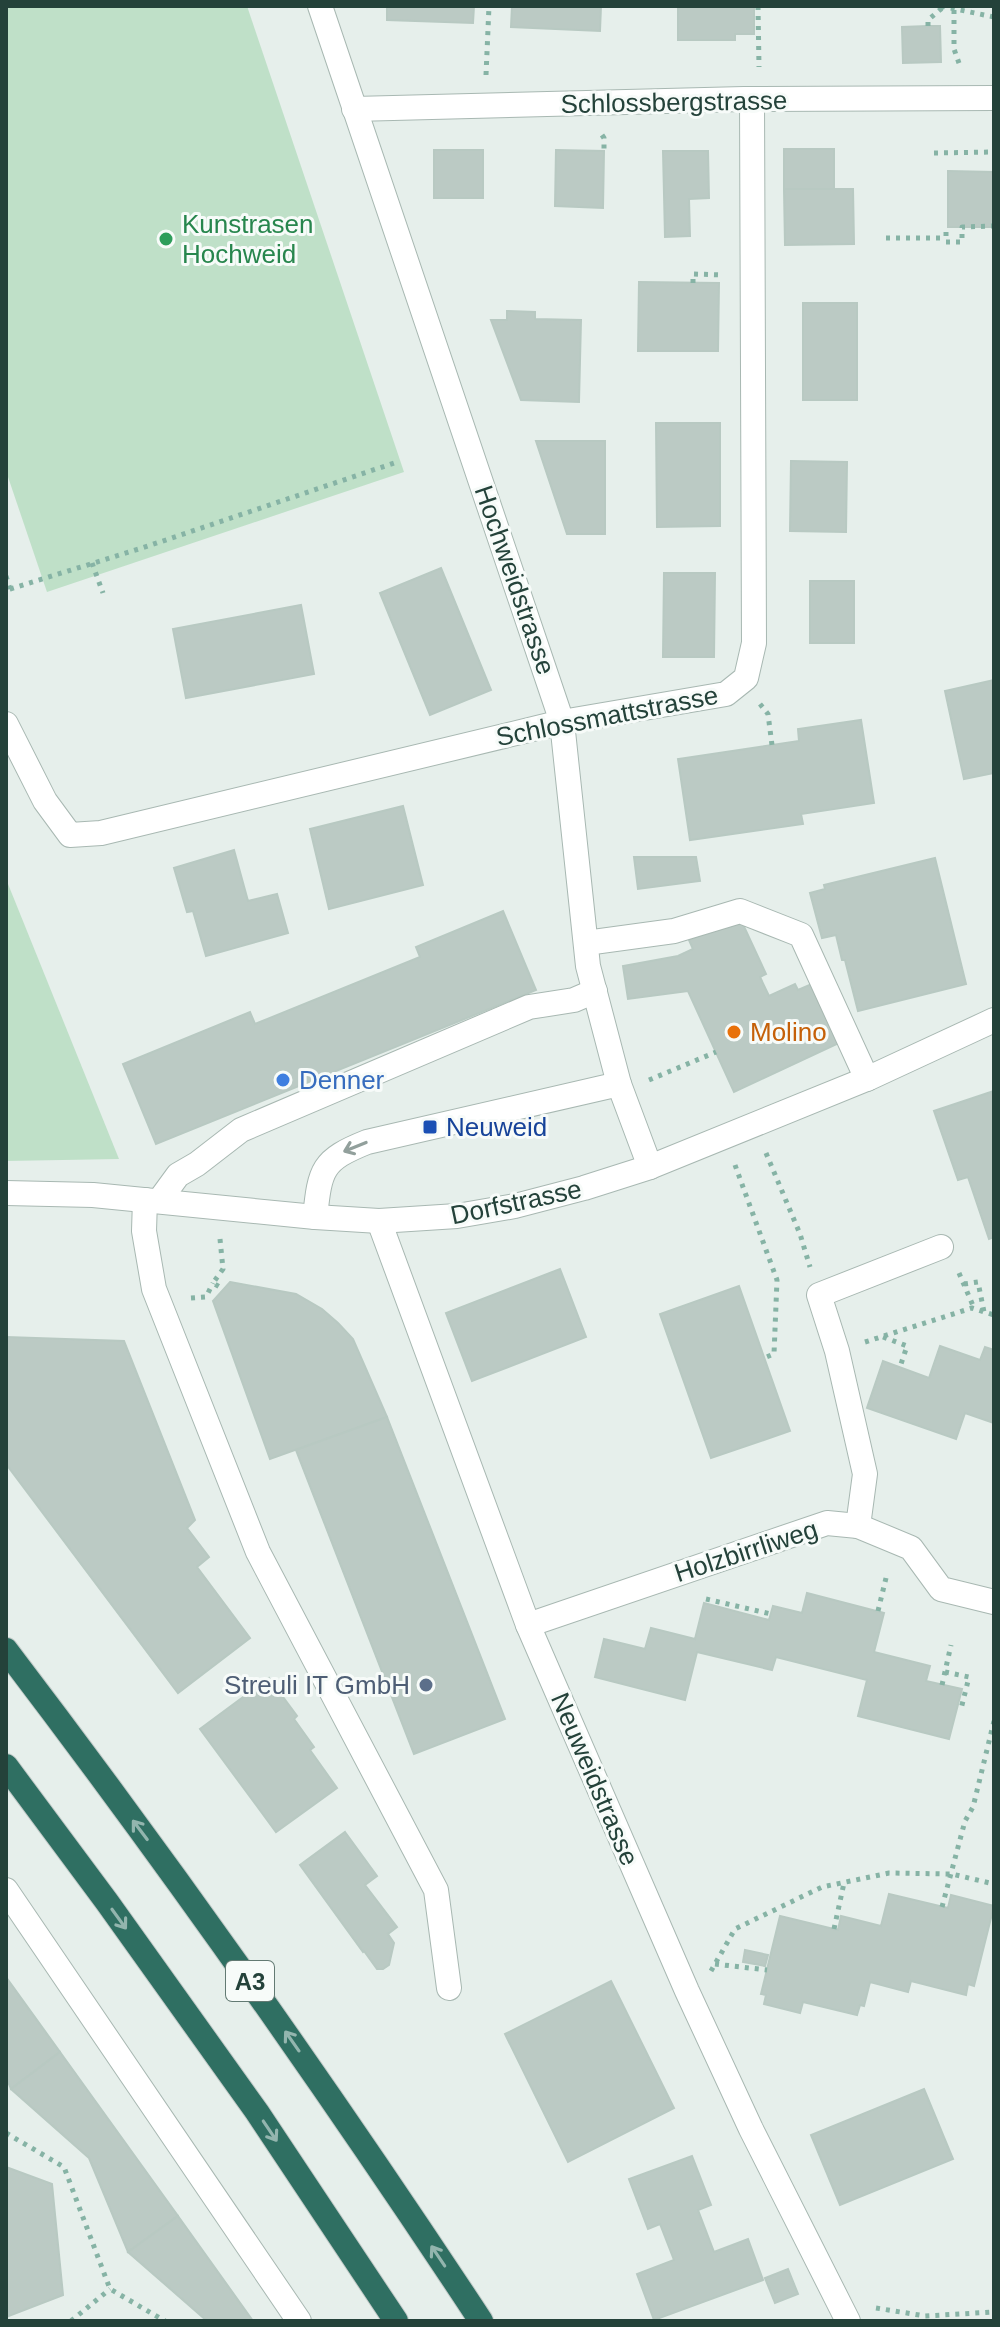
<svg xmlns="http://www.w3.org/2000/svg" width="1000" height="2327" font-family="Arial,sans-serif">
  <rect width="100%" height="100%" fill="#e6efeb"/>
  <g fill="#bfe0c8">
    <path d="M6,6H247L404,472L47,592L6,471Z"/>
    <path d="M6,879L119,1159L6,1161Z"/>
  </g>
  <g fill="#bbcac4" stroke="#b8c9c2" stroke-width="2">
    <path d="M387,6H474L473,23L387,20Z"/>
    <path d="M512,6H601L600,31L511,27Z"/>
    <path d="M678,6H754V34H735V40H678Z"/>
    <path d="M928,26H940L941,62L903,63L902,27Z"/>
    <rect x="784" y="149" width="50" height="40"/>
    <rect x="434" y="150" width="49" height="48"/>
    <path d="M556,150L604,151L603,208L555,206Z"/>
    <path d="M663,151H708L709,198L689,199L690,236L665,237Z"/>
    <path d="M948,171L994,172V227H948Z"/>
    <path d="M784,189H853L854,244L785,245Z"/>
    <path d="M639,282L719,283L718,351H638Z"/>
    <rect x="803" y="303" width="54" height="97"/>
    <path d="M507,311L535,312V319L581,320L579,402L521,400L491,320H507Z"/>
    <path d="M656,423H720V526L657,527Z"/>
    <path d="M536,441H605V534H567Z"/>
    <path d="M791,461L847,462L846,532L790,531Z"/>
    <path d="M441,568L491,690L430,715L380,593Z"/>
    <path d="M664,573H715L714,657H663Z"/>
    <rect x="810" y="581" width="44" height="62"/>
    <path d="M301,605L314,674L186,698L173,629Z"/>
    <path d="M994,680V773L964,779L945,691Z"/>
    <path d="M861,720L874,803L801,814L803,824L690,840L678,759L799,741L798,729Z"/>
    <path d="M403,806L423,885L329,909L310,829Z"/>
    <path d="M234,850L248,901L277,894L288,933L206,956L193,911L187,912L174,868Z"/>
    <path d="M634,857H696L700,881L638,889Z"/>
    <path d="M935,858L966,984L858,1011L845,960H842L836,935L822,938L810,893L825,889L824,885Z"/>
    <path d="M503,911L536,990L156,1144L123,1064L250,1012L255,1024L420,957L416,947Z"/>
    <path d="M740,918L766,974L760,977L769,996L795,984L798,990L814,983L841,1042L734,1092L688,991L628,999L623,966L678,956L693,949L689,940Z"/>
    <path d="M994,1091V1237L989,1239L968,1177L958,1180L934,1111Z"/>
    <path d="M560,1269L586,1337L472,1381L446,1313Z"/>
    <path d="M230,1282L296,1294L322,1309L338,1323L353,1339L387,1417L270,1459L213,1301Z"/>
    <path d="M739,1286L790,1431L711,1458L660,1314Z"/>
    <path d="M6,1337L124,1341L195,1520L187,1528L209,1557L197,1567L250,1638L178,1693L6,1464Z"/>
    <path d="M940,1346L980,1360L985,1347L994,1350V1423L965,1413L956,1439L867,1408L883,1361L929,1378Z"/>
    <path d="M387,1417L505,1719L414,1754L296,1450Z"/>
    <path d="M807,1593L884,1613L874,1652L930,1666L926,1681L962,1689L949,1739L858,1716L867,1680L776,1657L772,1670L697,1652L685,1700L595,1677L604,1639L645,1649L651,1628L695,1639L704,1603L769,1620L773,1606L802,1613Z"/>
    <path d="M269,1678L297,1716L294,1719L314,1747L310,1750L337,1788L276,1832L200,1729Z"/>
    <path d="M345,1832L377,1876L365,1885L397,1927L388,1934L394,1943L389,1965L383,1969H377L364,1951L363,1952L300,1865Z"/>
    <path d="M889,1894L948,1908L951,1895L994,1906L974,1986L968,1984L966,1995L911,1981L908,1992L870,1982L864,2006L860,2005L857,2015L803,2002L800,2013L764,2004L766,1995L761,1994L780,1916L838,1930L841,1916L881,1926Z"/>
    <path d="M745,1950L768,1955L765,1966L743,1962Z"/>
    <path d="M6,1977L60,2052L11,2089L6,2077Z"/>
    <path d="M611,1981L674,2108L568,2162L505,2034Z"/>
    <path d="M60,2052L178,2216L128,2252L89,2158L11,2089Z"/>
    <path d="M924,2089L953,2159L840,2205L811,2135Z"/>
    <path d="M692,2156L711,2205L698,2210L714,2252L748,2239L763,2280L654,2320L637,2274L674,2260L660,2224L648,2229L629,2179Z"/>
    <path d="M6,2167L52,2184L63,2295L6,2317Z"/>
    <path d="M178,2216L253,2321H207L128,2252Z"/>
    <path d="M788,2269L798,2294L775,2303L765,2278Z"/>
  </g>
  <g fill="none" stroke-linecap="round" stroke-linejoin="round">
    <g stroke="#a8b8b2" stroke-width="26">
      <g id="minor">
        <path d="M320,6L562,722L588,966L619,1084L650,1167"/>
        <path d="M354,109L744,99L994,98"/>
        <path d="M6,724L45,801L70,835L101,833L562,722L726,694L746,678L754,643L752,99"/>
        <path d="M586,943L674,931L740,911L801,935L867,1079"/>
        <path d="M6,1193L93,1195L315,1217L379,1221L457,1216L515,1206L584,1188L650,1167L869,1078L994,1020"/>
        <path d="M145,1200L144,1231L154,1289L258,1552L436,1890L449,1988"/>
        <path d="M159,1201L178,1175L197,1164L241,1130L529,1007L574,1000L595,991"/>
        <path d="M315,1217C320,1169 322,1160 367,1142L619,1084"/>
        <path d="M379,1221L528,1625L687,1991L751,2129L848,2321"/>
        <path d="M858,1526L865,1474L837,1351L819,1295L941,1247"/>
        <path d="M528,1625L827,1523L858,1526L911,1548L941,1589L994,1602"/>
        <path d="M6,1890L299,2321"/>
      </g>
    </g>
    <g stroke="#c2cac8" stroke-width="26">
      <g id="highway">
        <path d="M6,1650C172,1868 330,2092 481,2321"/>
        <path d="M6,1766L107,1902L257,2112L396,2321"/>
      </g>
    </g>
    <g stroke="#86b3a5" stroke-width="5" stroke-dasharray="4 6" stroke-linecap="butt">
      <path d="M758,6L759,67"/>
      <path d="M941,6L994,17"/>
      <path d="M954,10V49L960,66"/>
      <path d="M928,26V20L941,9V6"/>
      <path d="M486,75L489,6"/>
      <path d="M602,135L604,138V151"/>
      <path d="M934,153L994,152"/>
      <path d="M946,232V242H962V227L994,226"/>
      <path d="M886,238H946"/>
      <path d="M693,283V274L723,275"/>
      <path d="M92,563L103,593"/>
      <path d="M6,576L10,589L6,591"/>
      <path d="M10,589L142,548L397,462"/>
      <path d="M760,704L768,714L772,745"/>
      <path d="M649,1080L716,1052"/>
      <path d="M766,1153L800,1234L810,1267"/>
      <path d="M735,1165L777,1280L774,1354L764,1358"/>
      <path d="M220,1239L223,1269L213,1283L223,1289"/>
      <path d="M959,1273L974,1308"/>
      <path d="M964,1284L978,1282L984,1312"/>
      <path d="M191,1298L206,1297L213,1283"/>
      <path d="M883,1337L907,1346L900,1367"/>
      <path d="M865,1342L972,1308L994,1315"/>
      <path d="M706,1599L771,1614"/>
      <path d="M878,1611L886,1578"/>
      <path d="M945,1672L969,1677L961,1709"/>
      <path d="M942,1685L951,1645"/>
      <path d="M942,1907L965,1821L973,1807L994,1721"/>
      <path d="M834,1929L844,1883"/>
      <path d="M715,1964L767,1970"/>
      <path d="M711,1971L735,1929L822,1887L889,1873L952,1874L994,1884"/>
      <path d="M6,2133L64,2167L110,2289L165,2321"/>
      <path d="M876,2308L925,2316L994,2312"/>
      <path d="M71,2321L110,2289"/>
    </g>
    <use href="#minor" stroke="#fff" stroke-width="24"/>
    <use href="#highway" stroke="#2f6f62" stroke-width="24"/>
  </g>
  <defs><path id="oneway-shaft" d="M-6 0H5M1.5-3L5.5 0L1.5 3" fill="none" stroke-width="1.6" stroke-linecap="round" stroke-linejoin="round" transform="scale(2)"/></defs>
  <use stroke="#92a09c" href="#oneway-shaft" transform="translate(355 1147) rotate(158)"/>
  <g stroke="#93b5ae">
    <use href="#oneway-shaft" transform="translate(140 1830) rotate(-127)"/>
    <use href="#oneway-shaft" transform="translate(119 1919) rotate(54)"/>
    <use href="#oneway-shaft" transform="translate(292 2041) rotate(-125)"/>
    <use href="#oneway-shaft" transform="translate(270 2131) rotate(56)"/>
    <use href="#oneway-shaft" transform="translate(438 2256) rotate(-124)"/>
  </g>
  <circle fill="#2e9e5b" stroke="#f7fbf9" stroke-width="3" cx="166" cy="239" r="8"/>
  <circle fill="#e8710a" stroke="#f7fbf9" stroke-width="3" cx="734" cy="1032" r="8"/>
  <circle fill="#3f7fe0" stroke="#f7fbf9" stroke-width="3" cx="283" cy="1080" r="8"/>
  <rect fill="#1a4fb4" stroke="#f7fbf9" stroke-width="3" x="422" y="1119" width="16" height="16" rx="4"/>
  <circle fill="#5c6f8a" stroke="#f7fbf9" stroke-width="3" cx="426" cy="1685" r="8"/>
  <g text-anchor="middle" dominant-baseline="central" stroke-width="6" stroke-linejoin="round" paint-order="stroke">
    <rect fill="#f7fbf9" stroke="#637a73" stroke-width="2" x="226" y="1961" width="48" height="40" rx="6"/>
    <g font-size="24" font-weight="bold" fill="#24423a">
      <text x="250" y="1981">A3</text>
    </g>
    <g font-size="26" fill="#24423a" stroke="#f7fbf9">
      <text transform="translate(674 102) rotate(-1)">Schlossbergstrasse</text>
      <text transform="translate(515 580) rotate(71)">Hochweidstrasse</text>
      <text transform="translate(607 716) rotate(-11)">Schlossmattstrasse</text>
      <text transform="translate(516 1202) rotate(-12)">Dorfstrasse</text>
      <text transform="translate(746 1551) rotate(-18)">Holzbirrliweg</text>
      <text transform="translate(595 1779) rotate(67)">Neuweidstrasse</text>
    </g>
    <g font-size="26" fill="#27864d" stroke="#f7fbf9" text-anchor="start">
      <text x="182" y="224">Kunstrasen<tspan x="182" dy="30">Hochweid</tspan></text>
    </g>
    <g font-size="26" fill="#c56008" stroke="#f7fbf9" text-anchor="start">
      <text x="750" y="1032">Molino</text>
    </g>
    <g font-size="26" fill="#366cbe" stroke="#f7fbf9" text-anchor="start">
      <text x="299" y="1080">Denner</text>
    </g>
    <g font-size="26" fill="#164399" stroke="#f7fbf9" text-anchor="start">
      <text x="446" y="1127">Neuweid</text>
    </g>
    <g font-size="26" fill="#4e5e75" stroke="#f7fbf9" text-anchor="end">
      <text x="410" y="1685">Streuli IT GmbH</text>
    </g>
  </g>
  <rect width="1000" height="2327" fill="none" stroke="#24423a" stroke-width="16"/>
</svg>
